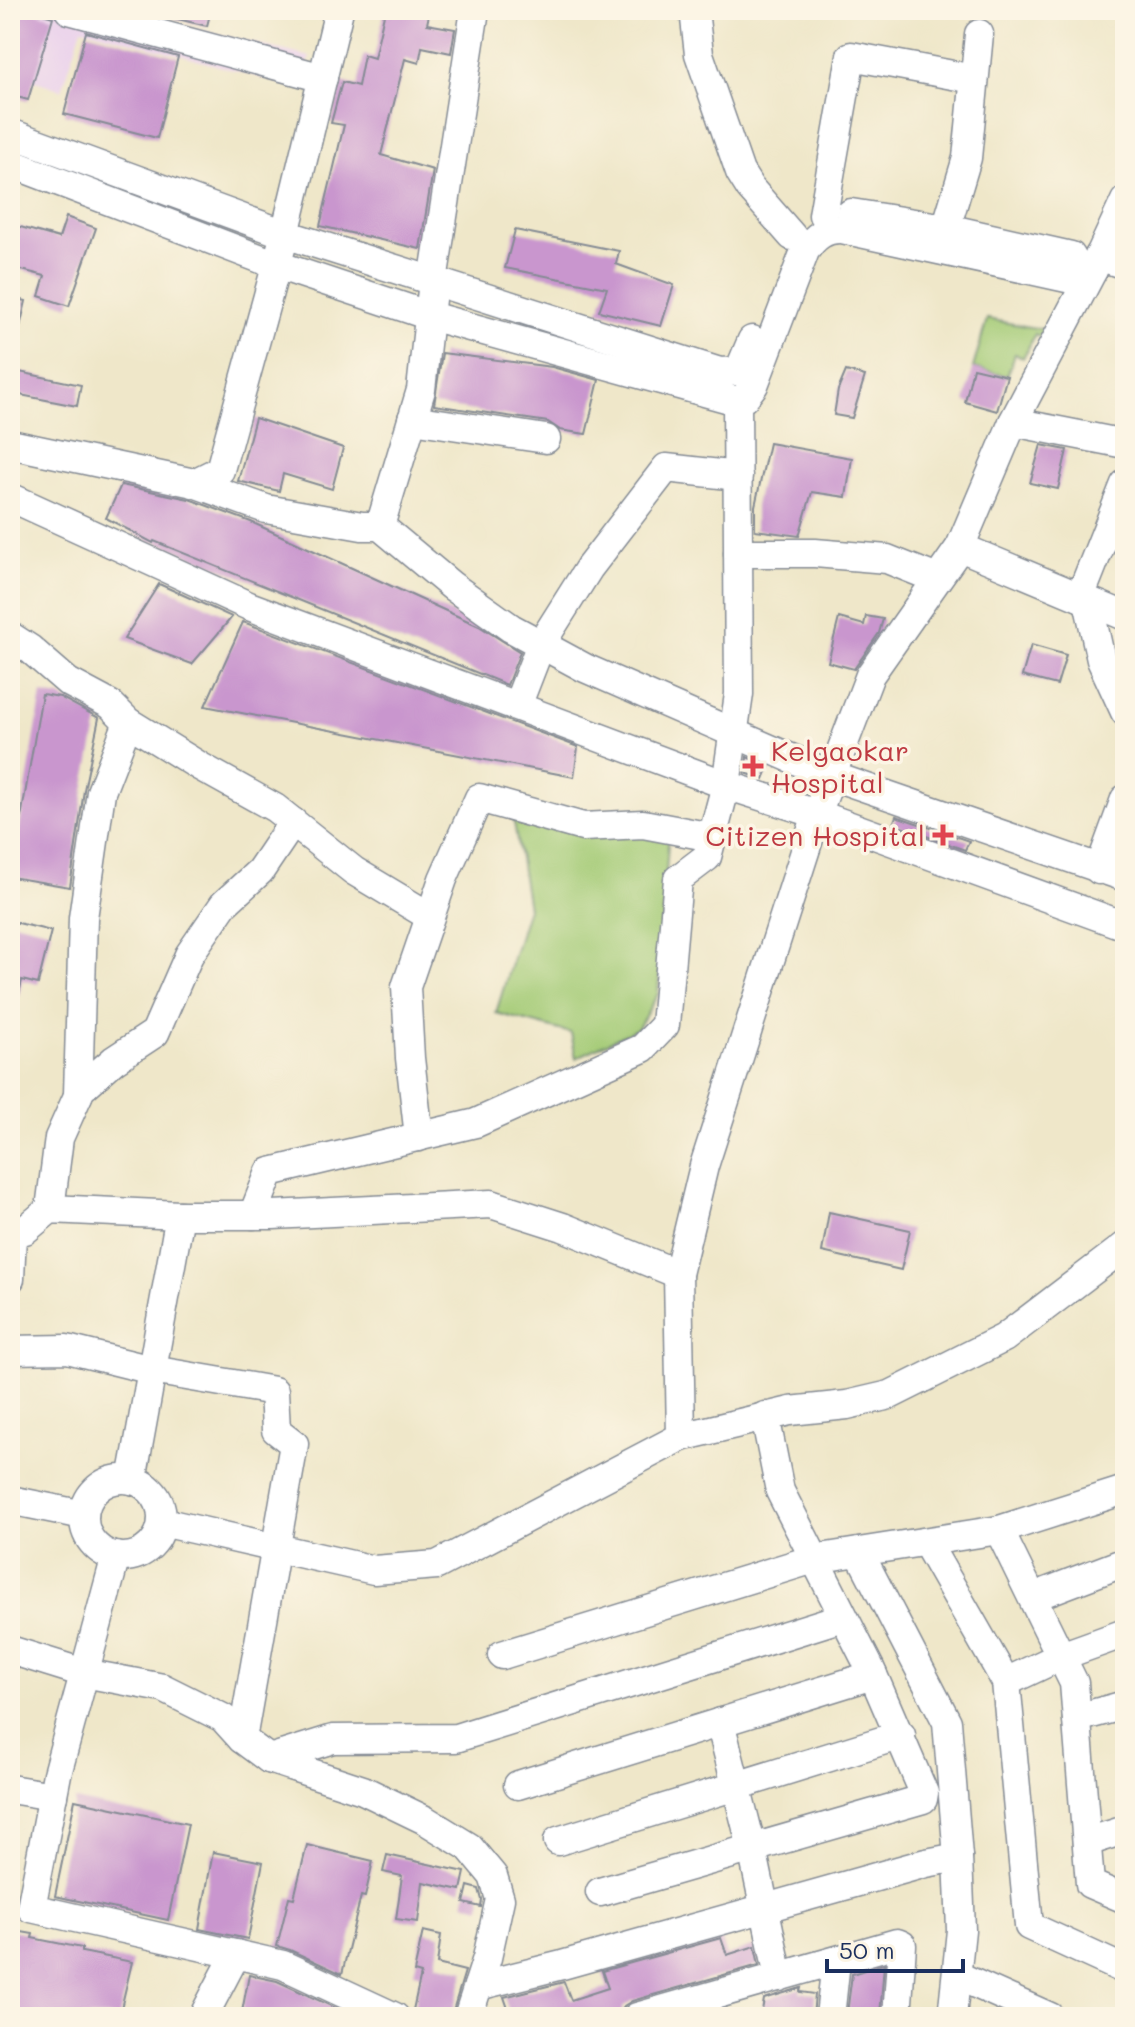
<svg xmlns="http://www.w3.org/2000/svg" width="1135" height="2027" font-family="Mali,sans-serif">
  <rect width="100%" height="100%" fill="#fcf5e5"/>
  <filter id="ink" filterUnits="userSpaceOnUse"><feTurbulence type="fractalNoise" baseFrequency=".0125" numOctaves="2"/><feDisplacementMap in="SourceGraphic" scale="16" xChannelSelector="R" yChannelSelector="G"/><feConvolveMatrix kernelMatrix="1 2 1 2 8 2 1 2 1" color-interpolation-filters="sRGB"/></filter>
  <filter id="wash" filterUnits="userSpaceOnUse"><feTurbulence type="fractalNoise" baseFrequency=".006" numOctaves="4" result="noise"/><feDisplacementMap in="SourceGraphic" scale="32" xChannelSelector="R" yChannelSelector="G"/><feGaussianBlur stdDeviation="1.8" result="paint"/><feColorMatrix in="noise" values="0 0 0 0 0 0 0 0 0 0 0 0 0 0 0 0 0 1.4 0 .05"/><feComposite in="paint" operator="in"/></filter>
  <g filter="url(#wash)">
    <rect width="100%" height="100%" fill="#efe7c9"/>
    <path fill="#ead1ec" d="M10,10H158L157,19L310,57L301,89L82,28L62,90L10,72Z"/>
    <g fill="#a3ca74" stroke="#5f7c69" stroke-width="2">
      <path d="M987,319L1051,331L1049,340L1035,334L1023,358L1015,354L1007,376L973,368Z"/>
      <path d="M513,816L669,828L658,994L638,1028L576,1058L571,1033L496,1013L528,908Z"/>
    </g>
    <g id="blocks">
      <g fill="#c996ce">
        <path d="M10,10H29L53,17L28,100L10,95Z"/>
        <path d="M166,10H211L207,26L165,16Z"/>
        <path d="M385,10H430L427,24L455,29L451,53L422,47L419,63L405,59L381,155L433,170L420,249L320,226L344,125L331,123L342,82L358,86L364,55L374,58Z"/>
        <path d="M86,32L178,57L157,138L64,114Z"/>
        <path d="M66,217L96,228L69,306L39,296L45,276L10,267V224L59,238Z"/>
        <path d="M515,230L619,251L616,264L674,285L661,326L599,311L607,288L505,268Z"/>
        <path d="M10,297L26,301L16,344L10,343Z"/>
        <path d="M442,353L552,367L599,380L586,434L560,430L548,422L434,405Z"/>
        <path d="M973,368L1007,376L997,411L965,402Z"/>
        <path d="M10,370L81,385L77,406L10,393Z"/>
        <path d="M846,371L865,376L852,418L834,415L838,390Z"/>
        <path d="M255,418L343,448L332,489L283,474L279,491L238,481Z"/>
        <path d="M769,443L852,458L846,497L812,492L799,536L755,530V506Z"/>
        <path d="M1041,445L1067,450L1058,489L1030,483Z"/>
        <path d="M121,485L189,499L251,522L479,626L520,652L507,685L154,541L153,543L106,518Z"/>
        <path d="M159,584L232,617L192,664L124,639Z"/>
        <path d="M866,616L883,619L879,633L854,669L828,662L839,618L864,625Z"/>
        <path d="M243,622L578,747L574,777L205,706Z"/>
        <path d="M1031,645L1066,655L1057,685L1022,676Z"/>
        <path d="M42,694L60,697L99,718L84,790L70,887L11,877Z"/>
        <path d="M747,757L769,767L764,779L745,773Z"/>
        <path d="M896,816L969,841L965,850L893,824Z"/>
        <path d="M10,921L51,931L38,984L22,980L16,1008L10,1007Z"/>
        <path d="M829,1212L910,1230L901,1270L822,1252Z"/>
        <path d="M75,1800L188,1824L168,1920L55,1896Z"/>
        <path d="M307,1845L373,1861L365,1897L361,1896L342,1974L290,1950L277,1946L289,1897L294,1898Z"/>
        <path d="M213,1852L263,1862L248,1939L199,1929Z"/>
        <path d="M387,1855L465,1872L461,1890L423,1882L418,1922L396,1919L402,1876L383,1872Z"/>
        <path d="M468,1886L479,1889L482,1900L481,1907L464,1903Z"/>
        <path d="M10,1930L33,1934L32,1938L82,1948V1952L132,1962L119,2017H10Z"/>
        <path d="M423,1931L441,1935L437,1964L465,1971L451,2017L413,2010L421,1974L414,1972Z"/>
        <path d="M721,1938L727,1955L755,1946L759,1965L632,2001L624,2006L620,2017H511L504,1997L564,1982L571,2000L608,1988L602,1971Z"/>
        <path d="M884,1964L880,2016L847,2014L852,1974Z"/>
        <path d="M249,1975L277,1981L355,2017H241Z"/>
        <path d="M801,1988L800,1992L815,1994L813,2017H761L764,1999Z"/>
      </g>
    </g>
  </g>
  <g filter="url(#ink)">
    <use href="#blocks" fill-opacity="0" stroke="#858b94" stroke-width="2"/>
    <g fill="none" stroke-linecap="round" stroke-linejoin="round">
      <g stroke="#858b94" stroke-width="31">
        <g id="minor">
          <path d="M69,10L323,78"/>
          <path d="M694,10L699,54L740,172L750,188L792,236"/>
          <path d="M10,133L285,234L720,372L739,371L752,340"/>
          <path d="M10,163L277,265L430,316L737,401L744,398L754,385L805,251C814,237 825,228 842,229L1067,278L1079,269L1093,270L1125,201"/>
          <path d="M851,213L946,228L1071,256L1079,269"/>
          <path d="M823,215L851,56L974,79"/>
          <path d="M946,228L967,158L979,34"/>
          <path d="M1099,256L1125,265"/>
          <path d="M412,419L546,439"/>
          <path d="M1013,422L1125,444"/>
          <path d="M10,444L194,483L220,470L285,234L339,10"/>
          <path d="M194,483L266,509L362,526H380L452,586L511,628L585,668L832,776L1125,877"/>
          <path d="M10,497L249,606L726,785L817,814L1125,926"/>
          <path d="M380,526L421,390L433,281L475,10"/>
          <path d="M960,547L1125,616"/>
          <path d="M738,553H815L887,559L937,579"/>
          <path d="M1080,597L1125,484"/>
          <path d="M1088,601L1101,660L1125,712"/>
          <path d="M10,636L30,649L68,682L111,705L128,722L201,767L275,808L354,871L429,916"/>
          <path d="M517,706L541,644L589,568L666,468L738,476"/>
          <path d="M1099,870L1125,799"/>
          <path d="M78,1095L83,918L101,792L128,722"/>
          <path d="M419,1137L410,1058L406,987L443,879L479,798L583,827L643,824L712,837"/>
          <path d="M50,1209L59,1138L81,1089L114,1060L155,1033L189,955L224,904L260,871L293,822"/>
          <path d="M253,1215L270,1172L476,1123L643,1048L665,1025L678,879L707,857L726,785L739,694L737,401"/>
          <path d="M10,1234L25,1230L50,1209L180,1215H273L491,1204L563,1227L678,1274"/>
          <path d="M10,1279L12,1234"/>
          <path d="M10,1350L67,1349L152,1370L274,1391L276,1430L294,1444L242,1739"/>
          <path d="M681,1437L678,1274L704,1166L817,814L870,675L960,547L1013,422L1093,270"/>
          <circle cx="123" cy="1518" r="39"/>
          <path d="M132,1480L180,1215"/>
          <path d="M10,1500L84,1515"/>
          <path d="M162,1522L374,1570L437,1565L681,1437L790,1411L847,1405L890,1395L1004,1338L1125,1246"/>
          <path d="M999,1530L1074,1683L1090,1884L1125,1899"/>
          <path d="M926,1542L1006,1682L1029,1926L1125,1970"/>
          <path d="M859,1552L947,1722L958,1857L961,1930L952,2017"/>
          <path d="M116,1556L57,1774L31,1908L283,1965L395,2017"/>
          <path d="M1033,1597L1125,1562"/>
          <path d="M10,1650L84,1673L163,1688L223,1718L242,1739L269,1759L363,1790L425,1820L469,1847L493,1876L500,1899L487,1958L468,2017"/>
          <path d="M502,1655L814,1559L999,1530L1125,1490"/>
          <path d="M1006,1682L1061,1656L1125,1633"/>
          <path d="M1077,1718L1125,1705"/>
          <path d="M720,1722L752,1848L779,1977"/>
          <path d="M269,1759L333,1739L456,1738L843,1617"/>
          <path d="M518,1785L873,1675"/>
          <path d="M10,1789L53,1796"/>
          <path d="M558,1841L901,1735"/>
          <path d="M1087,1842L1125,1830"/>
          <path d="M600,1892L923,1799L924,1793L870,1668L780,1491L765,1416"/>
          <path d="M958,1976L1050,2017"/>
          <path d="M478,1986L562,1965L926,1863L958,1857"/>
          <path d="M203,2017L236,1954"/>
          <path d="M637,2017L897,1943L902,1945L897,2017"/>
          <path d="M830,2017L836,1961"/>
        </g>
      </g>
      <use href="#minor" stroke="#fff" stroke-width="28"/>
    </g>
  </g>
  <g fill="#e0444e" stroke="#fcf5e5" stroke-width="3">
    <path d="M749 754h8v8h8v8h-8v8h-8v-8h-8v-8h8z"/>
    <path d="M939 823h8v8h8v8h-8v8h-8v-8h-8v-8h8z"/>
  </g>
  <g text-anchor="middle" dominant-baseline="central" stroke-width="7" stroke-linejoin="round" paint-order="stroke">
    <g font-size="28" fill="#be3a42" stroke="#fcf5e5" text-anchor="start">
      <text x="771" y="750">Kelgaokar<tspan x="771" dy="32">Hospital</tspan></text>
      <text x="925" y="835" text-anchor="end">Citizen Hospital</text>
    </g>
  </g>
  <rect width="1135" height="2027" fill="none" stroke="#fcf5e5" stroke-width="40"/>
  <path d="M827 1959v12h136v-12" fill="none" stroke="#1b2f5e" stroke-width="4"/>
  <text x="839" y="1959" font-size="24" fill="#1b2f5e" stroke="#fcf5e5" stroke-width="6" paint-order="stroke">50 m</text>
</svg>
